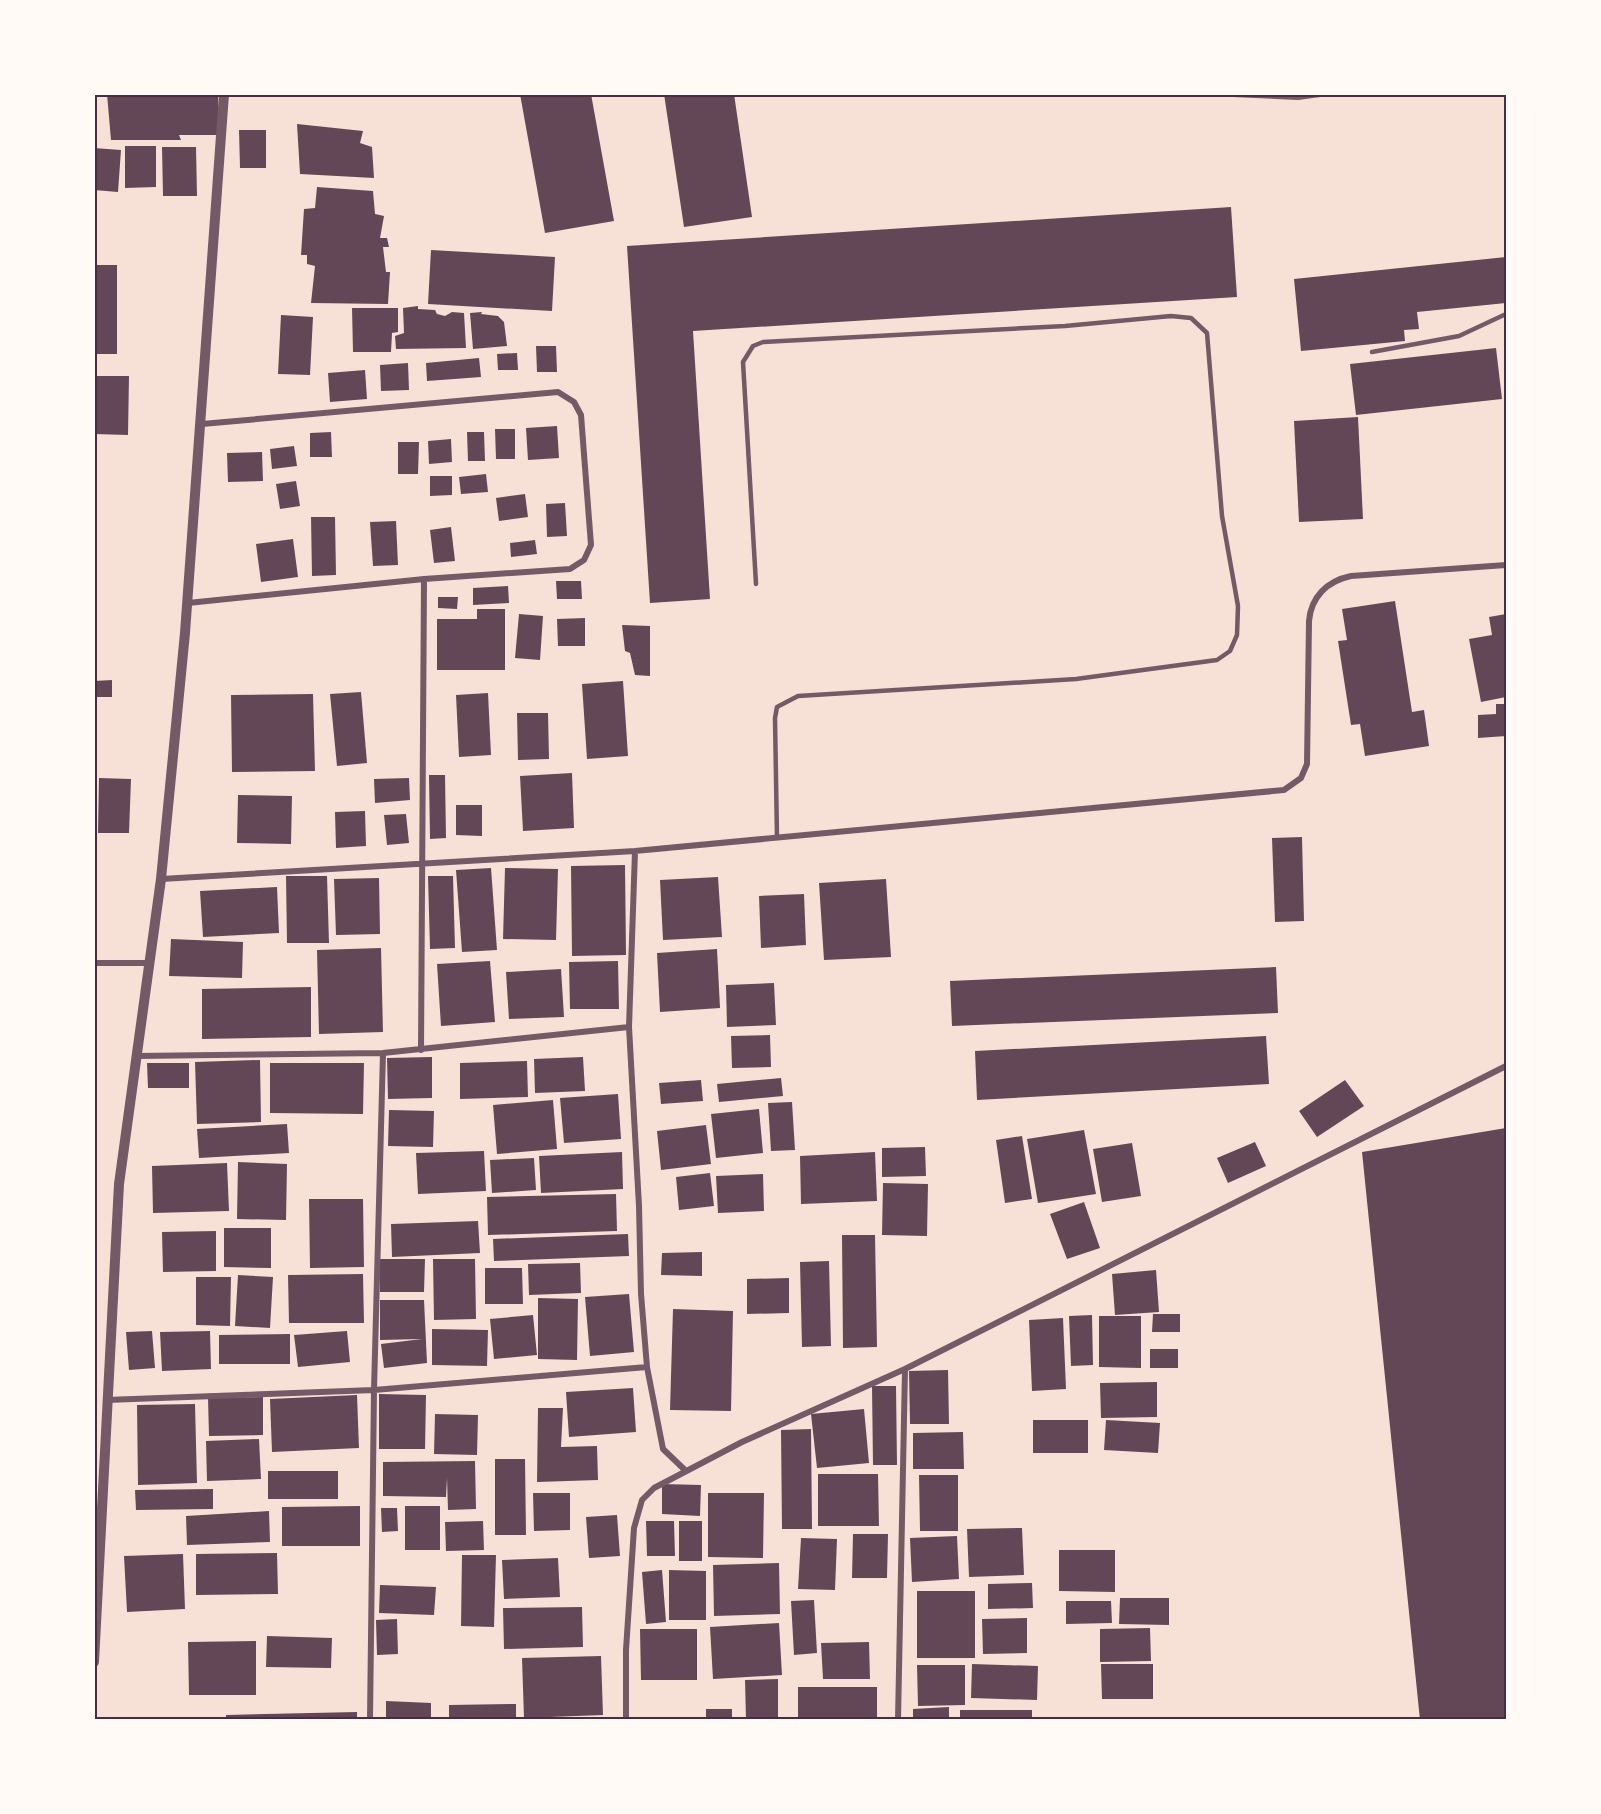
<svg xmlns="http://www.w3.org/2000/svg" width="1601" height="1814" font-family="'Archivo Narrow',sans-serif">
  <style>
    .building { fill: #644757 }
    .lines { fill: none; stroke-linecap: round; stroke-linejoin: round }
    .service { stroke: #755966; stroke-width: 4.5 }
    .minor { stroke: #755966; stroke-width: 6 }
    .tertiary { stroke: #755966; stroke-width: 10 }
    .neatline { fill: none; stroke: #4a2c40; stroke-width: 2 }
  </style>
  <rect width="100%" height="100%" fill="#f7e1d7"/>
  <path class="building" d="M107,94H218L219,135H179L181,140H111Z
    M520,94H591L614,221L545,233Z
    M664,94H734L752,217L684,227Z
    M297,124L363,131L360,143L372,147L374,178L300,174Z
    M239,130H266V168H240Z
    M125,146H156V187L125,188Z
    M162,147H196L197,196H163Z
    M94,148L121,150L118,192L94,190Z
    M317,187L373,191L375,214L384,216L380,238H387L389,247H383L386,272H390L388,304L311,303L315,266L307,264V255H301L304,209L315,208Z
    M1231,207L1237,297L693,331L710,599L650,603L627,246Z
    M431,250L555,257L552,311L428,304Z
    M1506,257V303L1417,312L1419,329L1404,330L1405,341L1301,351L1294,279Z
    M94,265H117V354H94Z
    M418,306V309L435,310L437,314L445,316L452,312L464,313L466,348L396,349L395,336L404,333L403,308Z
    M352,308H398V332L392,333L391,352H353Z
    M482,312L481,314L498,316L504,322L507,346L473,349L470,313Z
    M281,315L313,317L310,375L278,374Z
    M536,346H556L557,372H537Z
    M1496,348L1502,399L1356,415L1350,364Z
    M517,353L518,370H498L497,354Z
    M479,358L481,377L427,381L426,363Z
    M408,363L409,390L381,391L380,365Z
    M365,370L367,399L330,402L328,373Z
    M94,376H129L128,435L94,434Z
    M1358,417L1363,519L1299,522L1294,421Z
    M557,426L559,458L528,460L526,428Z
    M495,429H515V459H496Z
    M331,432L332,457H310V433Z
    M467,432H484L485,461H468Z
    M451,439L452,462L429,464L428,441Z
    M398,442H419L418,474H398Z
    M294,446L297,466L272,469L270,449Z
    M262,452L263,481L228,482L227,453Z
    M486,474L488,492L461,494L459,477Z
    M430,476H452V495L430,496Z
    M296,481L300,506L280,509L276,484Z
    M525,494L528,517L499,521L496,498Z
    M565,503L567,536L547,537L546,504Z
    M311,517H335L336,575L312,576Z
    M396,521L398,565L373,566L370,522Z
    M451,527L455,561L434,563L430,530Z
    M293,539L298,577L261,582L256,544Z
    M535,540L537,554L511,557L510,543Z
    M556,581H581L582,599H557Z
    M508,586L509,603L473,605V588Z
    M438,597H458L457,609L438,608Z
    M1395,601L1412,712L1424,710L1429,746L1365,756L1360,724L1351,725L1338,641L1347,640L1342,609Z
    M477,609H505V670H437V619H477Z
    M519,614L543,616L540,660L515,658Z
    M1506,614V697L1481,702L1469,639L1492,635L1489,617Z
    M585,618V646H558L557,619Z
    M622,625L650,626V676L635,675L630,653L625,651Z
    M112,680V697H94V681Z
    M623,681L628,756L587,759L582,684Z
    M361,692L367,763L337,766L330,694Z
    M488,693L491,755L459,757L456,695Z
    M313,694L315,771L232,772L231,695Z
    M1496,704H1506V736L1478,738V715L1496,714Z
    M517,713H548L549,759L518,760Z
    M572,773L574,828L523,831L520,776Z
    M429,775H445L446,838L430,839Z
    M99,778L131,779L129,833H98Z
    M409,778L410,800L375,803L374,779Z
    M238,795L292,796L291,844L237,843Z
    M456,805H482V836L456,835Z
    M365,811L366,846L336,848L335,812Z
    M406,814L409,843L387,845L384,815Z
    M1302,837L1304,921L1275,922L1272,838Z
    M625,865L626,955L572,956L571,866Z
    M491,868L497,950L462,952L456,870Z
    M505,868L558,869L556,940L503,939Z
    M286,876H327L329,943H287Z
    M428,876H453L455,948L430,949Z
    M718,877L722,937L663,940L660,880Z
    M379,878L380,934L336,935L334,879Z
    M886,879L891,957L824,960L819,883Z
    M277,887L279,933L203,937L200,891Z
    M804,894L806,945L761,948L759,896Z
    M171,939L243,942L242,978L169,976Z
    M381,948L383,1032L319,1034L317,950Z
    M717,949L720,1008L660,1012L657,953Z
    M490,961L495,1022L441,1026L437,964Z
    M618,961L619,1009H570L569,962Z
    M1276,967L1278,1013L952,1026L950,981Z
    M561,969L564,1017L509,1019L506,972Z
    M774,983L776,1025L727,1027L726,985Z
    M311,987V1037L202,1039V989Z
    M770,1035L771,1067L732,1068L731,1036Z
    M1266,1036L1269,1084L977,1100L975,1051Z
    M432,1057V1098L388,1099L387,1058Z
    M583,1057L585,1091L535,1093L534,1059Z
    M260,1060L261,1122L197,1124L195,1062Z
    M527,1061L528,1097L460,1099V1063Z
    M147,1063H189V1088H148Z
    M270,1063H364L363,1114L270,1113Z
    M781,1078L783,1096L719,1102L717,1084Z
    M701,1080L703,1101L661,1104L659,1083Z
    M1345,1080L1364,1106L1317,1137L1299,1111Z
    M618,1094L621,1139L564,1143L560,1098Z
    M553,1100L557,1149L497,1154L493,1105Z
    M792,1102L795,1150L771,1151L768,1103Z
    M759,1109L763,1153L716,1158L711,1114Z
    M389,1110L434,1111L433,1147L388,1146Z
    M287,1124L289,1153L199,1158L197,1129Z
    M706,1125L711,1164L661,1170L657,1131Z
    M1506,1128V1720H1420L1362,1152Z
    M1084,1130L1096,1194L1038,1203L1027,1139Z
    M1022,1136L1032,1199L1005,1203L996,1140Z
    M1255,1142L1266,1166L1228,1183L1217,1158Z
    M1132,1143L1141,1196L1102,1202L1093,1149Z
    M925,1147L926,1176L882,1177V1148Z
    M484,1151L486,1191L418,1194L416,1153Z
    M622,1152L623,1189L541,1193L539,1156Z
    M875,1152L877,1201L801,1204L800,1156Z
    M534,1158L536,1190L492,1193L490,1160Z
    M238,1162L287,1164L286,1220L237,1219Z
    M227,1163L229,1211L153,1213L152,1166Z
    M710,1173L714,1206L679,1210L676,1177Z
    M763,1174L764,1211L718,1213L716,1176Z
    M883,1183L928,1184L927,1236L882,1235Z
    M616,1194L617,1231L488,1235L487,1197Z
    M309,1199H363L364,1267L310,1268Z
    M1084,1202L1100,1248L1067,1259L1050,1214Z
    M478,1221L480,1253L392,1257L391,1224Z
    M224,1228H271V1268L224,1267Z
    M216,1231V1271L163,1272L162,1232Z
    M628,1234L629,1256L494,1261L493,1239Z
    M842,1235H875L877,1347L843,1348Z
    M702,1252V1276L661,1275L662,1253Z
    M380,1259H425L424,1292H380Z
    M433,1259H475L476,1319L434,1320Z
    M829,1261L831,1346L802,1347L800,1262Z
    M580,1263L581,1293L529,1295L528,1264Z
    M485,1268H522L523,1304H485Z
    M1156,1270L1159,1312L1115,1315L1112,1274Z
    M363,1274L364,1323H289L288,1275Z
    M238,1275L273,1277L270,1328L235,1326Z
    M196,1277H231L230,1326L196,1325Z
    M789,1278V1313L747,1314V1279Z
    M629,1294L634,1352L590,1356L585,1297Z
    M538,1298L578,1299L577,1360L538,1359Z
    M380,1300H424L427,1363L384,1368L381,1344L422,1339L380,1340Z
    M673,1309L733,1311L731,1411L670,1410Z
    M1153,1314H1180V1332H1152Z
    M533,1315L537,1355L494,1359L490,1319Z
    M1092,1315L1093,1365L1071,1366L1069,1316Z
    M1099,1316H1141V1368L1099,1367Z
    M1063,1318L1066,1389L1032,1391L1029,1320Z
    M432,1329L488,1330L487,1366L432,1365Z
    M152,1331L155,1368L129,1370L126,1332Z
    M210,1331L211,1369L162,1371L160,1332Z
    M347,1331L350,1362L298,1367L294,1335Z
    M290,1334V1364H219V1335Z
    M1150,1349H1178V1368H1150Z
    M948,1370L949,1424H910L909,1371Z
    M1157,1382V1417L1101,1418L1100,1383Z
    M872,1386H896L897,1465H873Z
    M633,1388L636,1432L569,1437L566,1392Z
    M379,1394L426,1395L425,1449H379Z
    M357,1395L359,1448L272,1452L270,1399Z
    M263,1397V1435L209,1436L208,1398Z
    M195,1404L197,1483L138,1485L137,1405Z
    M538,1408H563L561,1447L597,1446L598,1480L537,1482Z
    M864,1409L869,1463L817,1468L811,1414Z
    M435,1414L478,1415L477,1455L434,1454Z
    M1033,1420H1088V1453H1033Z
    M1106,1420L1160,1423L1158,1453L1104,1450Z
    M811,1429L812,1529H782L781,1430Z
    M963,1432L964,1469H913V1433Z
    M259,1439L261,1479L207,1481L206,1441Z
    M495,1459H525L526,1535H495Z
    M475,1461L476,1509L448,1510L447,1478L446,1497L383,1496V1462Z
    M268,1471H338V1499H268Z
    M818,1474H878L879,1526H818Z
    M919,1475H958V1531H920Z
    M662,1484L701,1485L700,1516L662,1514Z
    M213,1489V1509L136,1510L135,1490Z
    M533,1493H570V1530L534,1531Z
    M708,1493H764L763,1558L708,1557Z
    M360,1506V1546H282V1507Z
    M405,1506H440V1550H405Z
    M381,1508H397L398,1531L382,1532Z
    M269,1511L270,1542L187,1545L186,1516Z
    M617,1515L620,1556L589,1558L586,1517Z
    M483,1521L484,1550L446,1551L445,1522Z
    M646,1521H674L675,1556H647Z
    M679,1521H702V1561H679Z
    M1022,1528L1024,1575L969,1577L967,1529Z
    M853,1534H888L887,1578H852Z
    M957,1536L959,1579L912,1582L910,1538Z
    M801,1538L837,1539L835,1590L798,1589Z
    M1059,1550H1115V1592L1059,1591Z
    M277,1553L278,1594L196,1595V1554Z
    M183,1554L185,1609L127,1612L124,1556Z
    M462,1555H496L494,1627L461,1626Z
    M558,1558L560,1597L504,1599L502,1560Z
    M779,1563L780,1614L714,1616L713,1565Z
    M662,1570L666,1622L646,1624L642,1572Z
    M669,1570L706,1571V1620H669Z
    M1032,1583L1033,1608L988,1609V1584Z
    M380,1585L436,1587L434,1615L379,1613Z
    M917,1591H975V1658H917Z
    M1120,1598H1169V1625L1119,1624Z
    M814,1600L817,1653L794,1655L791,1601Z
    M1066,1601H1111L1112,1623L1066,1624Z
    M582,1607L583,1647L504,1649L503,1608Z
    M1027,1618V1653L983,1654L982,1619Z
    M397,1619L398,1654L377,1655L376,1620Z
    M779,1623L782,1675L713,1679L710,1627Z
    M1150,1628L1151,1661L1100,1662V1629Z
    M640,1629H697V1680H641Z
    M267,1636L332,1638L331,1668L266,1667Z
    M256,1641V1695H189L188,1642Z
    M869,1642L870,1679H823L821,1643Z
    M601,1656L603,1715L524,1718L522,1658Z
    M972,1664L1038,1666L1037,1700L971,1698Z
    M1101,1664H1153V1699H1102Z
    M917,1665H965V1705L918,1706Z
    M778,1679V1720H746L745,1680Z
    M798,1687H877V1720H798Z
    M386,1701L431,1703V1720H386Z
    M516,1704V1720H449V1705Z
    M949,1707V1720H913V1709Z
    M706,1709H732V1720H706Z
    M960,1710H1032V1720H960Z
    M357,1712V1720H226V1715Z"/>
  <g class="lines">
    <path class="service" d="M1372,352L1459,336L1506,314
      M756,584L743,362L753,346L763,342L1065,326L1171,316L1191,318L1207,333L1222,516L1238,606L1237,635L1230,651L1217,660L1076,679L798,696L777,707L775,718L777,838"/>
    <path class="minor" d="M868,94H876
      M1233,94L1298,97L1320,94
      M188,603L424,579L570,569L584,560L591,545L581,415L574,402L558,392L202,424
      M635,851L629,1027L639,1206L641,1294L647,1367L663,1449L686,1471
      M161,879L635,851L1284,790L1301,778L1307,764L1309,621C1311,597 1327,581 1351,576L1506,565
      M94,963H149
      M421,1050L424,579
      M137,1056L383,1053L629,1027
      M106,1400L374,1390L647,1367
      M370,1720L374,1390L383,1053
      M626,1720V1650L634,1528L642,1500L654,1488L742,1442L905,1369L1506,1066
      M898,1720L905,1369"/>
    <path class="tertiary" d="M94,1662L119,1184L161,879L185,633L224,94"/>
  </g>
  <rect width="1601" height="1814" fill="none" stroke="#fffaf5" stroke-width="192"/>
  <rect x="96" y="96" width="1409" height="1622" class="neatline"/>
</svg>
